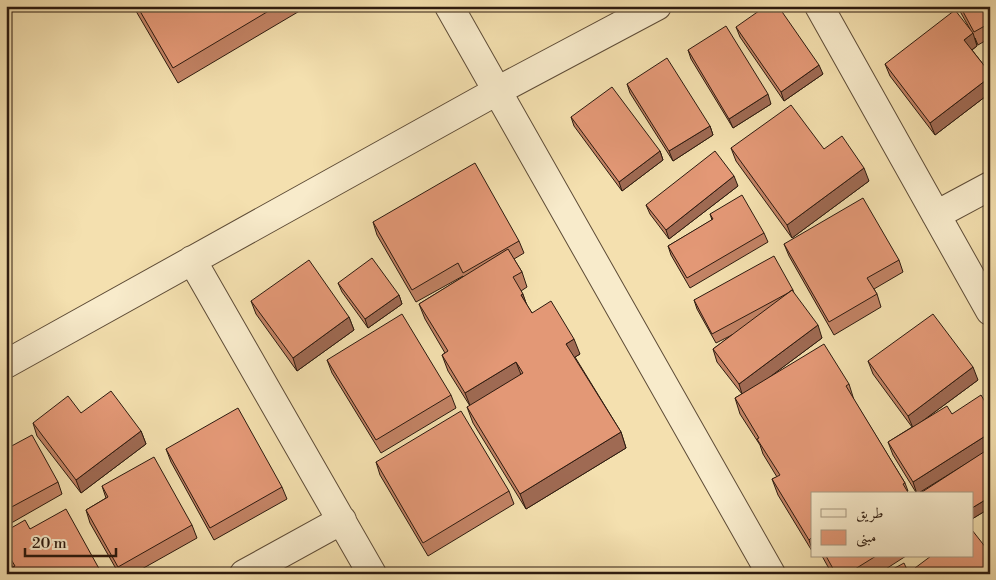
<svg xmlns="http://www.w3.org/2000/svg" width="996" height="580" font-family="'Libre Bodoni',Amiri,serif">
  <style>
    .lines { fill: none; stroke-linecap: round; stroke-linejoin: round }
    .minor-casing { stroke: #5e4c37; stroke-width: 30 }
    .minor { stroke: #f8ebcb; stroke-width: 28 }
    .wall { fill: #c38365; stroke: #2c1a0f }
    .shaded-wall { fill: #9f6a53; stroke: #2c1a0f }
    .building { fill: #e39876; stroke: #2c1a0f }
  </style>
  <rect width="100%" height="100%" fill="#f4e0af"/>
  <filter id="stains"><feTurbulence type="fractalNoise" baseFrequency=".004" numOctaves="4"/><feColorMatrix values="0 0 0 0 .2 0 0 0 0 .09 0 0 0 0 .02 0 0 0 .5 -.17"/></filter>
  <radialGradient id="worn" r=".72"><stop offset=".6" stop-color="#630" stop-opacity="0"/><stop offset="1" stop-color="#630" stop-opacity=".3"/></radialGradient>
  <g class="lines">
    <defs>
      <path id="minor" d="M449,6L771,574
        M819,6L990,311
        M936,215L990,186
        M192,260L372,574
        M6,364L497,91L657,6
        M244,574L342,520"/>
    </defs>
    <use href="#minor" class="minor-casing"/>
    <use href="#minor" class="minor"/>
  </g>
  <path class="wall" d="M133,6H308L178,83Z
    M957,6H990V38L978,45L975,38L977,46L972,50L990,73V93L935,135L890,76L885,64L970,29Z
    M736,27L823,74L784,101L740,37Z
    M688,50L771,104L733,128L691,59Z
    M627,84L710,126L713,135L673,161L630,93Z
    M571,117L660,151L663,160L622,191L574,126Z
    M731,148L824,149L869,181L792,238L736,161Z
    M738,186L669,239L650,214L646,205Z
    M710,214L764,233L768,242L690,288L671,255L668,246L712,220Z
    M373,222L519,241L524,253L514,259L522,272L527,287L521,291L527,305L532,313L580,354L575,357L621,432L626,448L526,509L473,423L467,407L470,406L448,371L442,355L445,353L425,319L419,304L463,277V276L416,302L377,235Z
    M784,244L899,260L903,272L874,289L877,294L881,307L834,335L789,256Z
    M338,283L399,295L402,304L368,328L342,292Z
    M793,290L794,294L822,338L771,376L849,384L854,400L905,483L908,491L812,494V551L778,495L772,479L777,477L763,454L760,445L740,414L735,398L742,394L717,362L713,349L732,335L716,343L697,309L694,300Z
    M251,301L349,317L354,330L297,371L256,314Z
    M327,360L451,395L456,408L381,453L332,373Z
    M868,361L978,380L928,417L990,410V508L972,519L917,494L893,455L888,442L912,427L873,374Z
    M81,413L141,431L146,444L81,493L37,436L33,423Z
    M6,449L58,482L62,494L6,526Z
    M166,449L282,487L287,499L214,540L171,462Z
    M376,462L509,491L514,504L428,556L380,475Z
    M102,486L192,525L197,538L133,574H119L90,523L86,510L106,498Z
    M30,529L102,574L13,567L6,555V531Z
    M822,556H906L878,574H832Z"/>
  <path class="shaded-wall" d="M973,33L977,46L969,52L964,40Z
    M819,65L823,74L784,101L781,92Z
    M990,77V93L935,135L930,123Z
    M768,94L771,104L733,128L729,119Z
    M710,126L713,135L673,161L669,151Z
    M660,151L663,160L622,191L619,182Z
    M864,168L869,181L792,238L787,225Z
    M734,176L738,186L669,239L666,230Z
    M523,294L528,309L521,295Z
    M399,295L402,304L368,328L365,319Z
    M349,317L354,330L297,371L293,358Z
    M818,325L822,338L743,397L739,384Z
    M574,339L580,354L572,359L566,344Z
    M516,362L522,377L471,408L465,393Z
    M973,367L978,380L913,428L908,416Z
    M141,431L146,444L81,493L76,480Z
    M621,432L626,448L526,509L520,494Z
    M990,433V449L917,494L913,482Z
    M990,497V508L972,519V508Z
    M812,537V549L809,540Z"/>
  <path class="building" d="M137,6H277L173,68Z
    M766,6H778L819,65L781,92L736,27Z
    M960,6H990V23L974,32Z
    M955,10L973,33L964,40L990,73V77L930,123L885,64Z
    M726,26L768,94L729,119L688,50Z
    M667,58L710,126L669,151L627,84Z
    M612,87L660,151L619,182L571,117Z
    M791,105L824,149L842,136L864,168L787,225L731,148Z
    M715,151L734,176L666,230L646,205Z
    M475,163L519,241L463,273L458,263L412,290L373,222Z
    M742,195L764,233L687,278L668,246L713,219L710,214Z
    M863,198L899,260L867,278L877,294L829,322L784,244Z
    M508,249L522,272L513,277L523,294L521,295L532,313L551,301L574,339L566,344L621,432L520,494L467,407L523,373L516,362L465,393L442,355L448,351L419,304Z
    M774,256L793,290H792L788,293L712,334L694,300Z
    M372,258L399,295L365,319L338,283Z
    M309,260L349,317L293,358L251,301Z
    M792,290L818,325L739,384L713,349Z
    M402,314L451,395L376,440L327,360Z
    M933,314L973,367L908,416L868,361Z
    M824,344L849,384L846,386L905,483L903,484L909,494H812V537L809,540L772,479L780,475L757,439L759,438L735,398Z
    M111,391L141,431L76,480L33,423L68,396L81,413Z
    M981,395L990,410V433L913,482L888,442L947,406L952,414Z
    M238,408L282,487L210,528L166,449Z
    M461,411L509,491L423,543L376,462Z
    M32,435L58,482L6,510V449Z
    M990,448V497L972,508V494H919Z
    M154,457L192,525L118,567L86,510L108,497L102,486Z
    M66,509L102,574H6V571L15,566L6,551V531L25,520L30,529Z
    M972,530L990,553V574H919L915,568L931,556H972Z
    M826,556H876L847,574H836Z
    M904,563L909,574H884Z"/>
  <rect width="996" height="580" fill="none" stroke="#f4e0af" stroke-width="25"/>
  <rect x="8" y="8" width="981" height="565" fill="none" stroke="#2c1a0f" stroke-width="2.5"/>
  <rect x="12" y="12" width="971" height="555" fill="none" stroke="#2c1a0f"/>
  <rect x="811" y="492" width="162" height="65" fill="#f8ebcb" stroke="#a69780"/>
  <rect x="821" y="509" width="25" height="8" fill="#f8ebcb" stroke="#a69780"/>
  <text x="856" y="518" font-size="15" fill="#2c1a0f">طريق</text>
  <rect x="821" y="530" width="25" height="15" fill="#e39876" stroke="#a69780"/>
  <text x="856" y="542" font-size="15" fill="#2c1a0f">مبنى</text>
  <path d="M25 548v8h91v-8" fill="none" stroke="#2c1a0f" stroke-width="2.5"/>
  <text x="32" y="548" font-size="15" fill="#2c1a0f" stroke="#f8ebcb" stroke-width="4" paint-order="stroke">20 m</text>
  <rect width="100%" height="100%" filter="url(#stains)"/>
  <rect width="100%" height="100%" fill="url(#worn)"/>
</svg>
